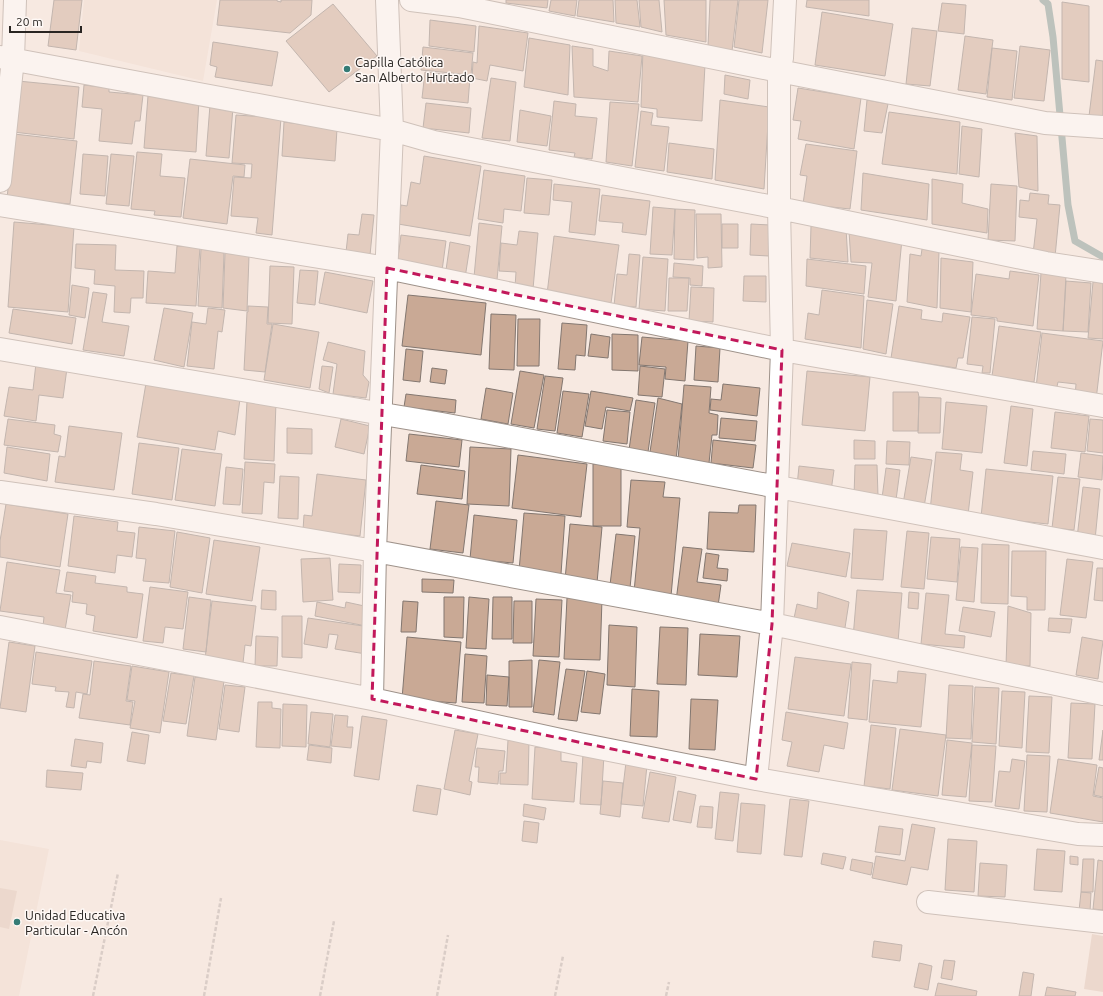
<svg xmlns="http://www.w3.org/2000/svg" width="1103" height="996" font-family="Ubuntu,sans-serif">
  <style>
    .built { fill: #efdbce }
    .green { fill: #ddc4b4 }
    .lines { fill: none; stroke-linecap: round; stroke-linejoin: round }
    .stream { stroke: #75938e; stroke-width: 7 }
    .building { fill: #c9a995; stroke: #837770 }
    .minor-casing { stroke: #9e928a; stroke-width: 24 }
    .path { stroke: #b7aca6; stroke-width: 2.5; stroke-dasharray: 4 2; stroke-linecap: butt }
    .minor { stroke: #fff; stroke-width: 22 }
    .marked { fill: none; stroke: #c2185b; stroke-width: 3; stroke-dasharray: 8 5; stroke-linejoin: round }
    .poi-dot { fill: #347b75; stroke: #fef8f5; stroke-width: 1.5 }
    .labels { text-anchor: middle; dominant-baseline: central; stroke-width: 3; stroke-linejoin: round; paint-order: stroke }
    .poi-label { font-size: 13px; fill: #292522; stroke: #fef8f5; text-anchor: start }
  </style>
  <rect width="100%" height="100%" fill="#f7e9e1"/>
  <path class="built" d="M84,0H217L203,81L79,51Z
    M0,840L49,849L19,996H0Z"/>
  <path class="green" d="M0,888L17,891L9,929L0,927Z
    M1092,934L1103,936V992L1084,989Z"/>
  <g class="lines">
    <path class="stream" d="M1043,0L1048,4L1053,37L1068,205L1075,241L1103,257"/>
  </g>
  <path class="building" d="M54,0H82L76,50L48,46Z
    M220,0H277V1L281,2V0H312L311,15L290,33L217,25Z
    M506,0H548L547,8L506,3Z
    M551,0H577L575,16L549,11Z
    M579,0H613L614,22L577,16Z
    M615,0H637L640,27L616,23Z
    M639,0H659L662,32L641,27Z
    M664,0H706V42L666,35Z
    M710,0H738L732,51L708,46Z
    M739,0H768L762,53L734,47Z
    M807,0H869V16L806,7Z
    M1062,2L1089,6V82L1062,79Z
    M942,3L966,5L964,34L938,31Z
    M333,4L377,56L329,92L286,41Z
    M822,12L893,24L885,76L815,65Z
    M430,20L476,26L474,52L429,46Z
    M479,26L528,33L523,71L490,65L487,81L472,78L473,62L477,63Z
    M912,28L937,31L930,86L906,84Z
    M965,36L993,40L986,94L958,90Z
    M529,38L570,45L568,95L524,87Z
    M213,42L278,52L272,86L215,77L217,67L210,65Z
    M572,46L593,49V66L608,71L609,51L642,56L638,102L574,97Z
    M1020,46L1050,50L1044,101L1014,98Z
    M423,47L473,53L471,75L421,70Z
    M992,48L1017,51L1012,100L987,97Z
    M643,49L705,65L702,121L657,117V109L641,107Z
    M1096,60L1103,61V117L1089,116Z
    M425,72L470,77L468,103L422,98Z
    M725,75L750,80L748,99L724,94Z
    M491,78L516,82L510,141L482,138Z
    M18,81L79,87L74,139L13,132Z
    M84,85L109,88V92L143,95L140,121H135L132,144L99,141L102,109L82,107Z
    M798,88L861,98L854,149L798,139L801,121L793,120Z
    M148,96L199,100L196,152L144,148Z
    M720,100L769,107L764,189L715,180Z
    M867,100L888,104L882,133L864,131Z
    M554,101L576,104L575,116L597,118L592,159L574,157L575,153L549,150Z
    M610,102L639,104L632,166L606,162Z
    M426,103L471,108L469,133L423,128Z
    M210,105L233,107L229,158L206,156Z
    M520,110L551,116L547,146L517,142Z
    M641,111L653,113L651,125L669,127L664,171L635,167Z
    M889,112L960,122L957,174L882,164Z
    M236,115L281,118L272,235L256,233L258,218L231,216L234,177L251,178L252,164L232,163Z
    M284,122L337,129L335,161L282,156Z
    M962,126L982,129L979,177L959,174Z
    M1015,133L1037,136L1038,191L1019,187Z
    M14,134L77,141L70,204L7,198Z
    M669,143L714,149L712,179L667,172Z
    M806,144L857,151L850,209L803,204L807,176L800,175Z
    M137,152L162,154L160,176L185,178L181,217L154,215L155,211L131,209Z
    M83,154L108,156L105,196L80,194Z
    M111,154L134,156L129,206L106,204Z
    M424,156L481,166L470,236L398,224L401,205L407,206L411,182L420,184Z
    M190,159L245,165L244,177L233,176L227,224L183,218Z
    M484,170L525,176L521,211L504,209L503,223L478,219Z
    M863,173L929,184L927,220L861,210Z
    M527,178L552,180L549,215L524,213Z
    M932,179L963,184L962,203L988,209L987,233L932,224Z
    M554,184L600,189L595,235L569,232L572,202L553,200Z
    M991,184L1017,186L1015,241L988,240Z
    M1030,193L1049,195L1048,204L1060,205L1055,257L1033,254L1037,219L1019,217L1020,200L1029,201Z
    M602,195L650,201L646,235L622,232L623,223L599,221Z
    M653,207L675,209L672,255L650,254Z
    M675,209L695,210L694,260L674,259Z
    M362,214L374,215L370,255L346,252L348,234L359,235Z
    M696,214H721L722,267L708,268V257L697,258Z
    M14,222L74,227L68,312L8,307Z
    M479,223L502,226L497,280L474,277Z
    M722,224H738V248H722Z
    M751,224L770,225L769,256L750,255Z
    M811,226L846,228L848,262L810,258Z
    M519,231L538,233L533,289L515,287L516,272L499,271L501,243L517,245Z
    M849,231L902,239L896,301L868,297L872,263L851,262Z
    M401,235L446,241L442,271L397,265Z
    M554,236L619,245L611,303L547,294Z
    M450,242L470,246L465,278L446,270Z
    M76,244L116,245L115,270L144,271L143,298H131L130,313L114,312L115,286L94,284L95,270L75,268Z
    M177,246L200,247L196,306L146,303L148,271L175,273Z
    M201,249L224,253L222,308L198,306Z
    M922,249L939,252L937,308L907,302L910,254L921,256Z
    M225,253L249,256L247,311L223,308Z
    M629,254L640,255L636,307L614,306L617,274L627,275Z
    M643,257L668,259L665,311L639,309Z
    M941,258L973,262L971,312L940,308Z
    M807,259L866,266L864,294L806,286Z
    M674,263L703,266L702,286L690,285V278L673,277Z
    M270,266L294,267L292,324L268,323Z
    M300,270L318,271L315,305L297,303Z
    M1010,271L1039,275L1033,326L997,321V318L971,315L976,274L1009,279Z
    M325,272L373,281L367,313L319,303Z
    M1041,273L1066,275L1063,331L1037,329Z
    M744,276H766V302L743,301Z
    M669,278H689L687,311H668Z
    M1066,281L1091,283L1088,332L1063,331Z
    M1093,282L1103,283V339L1088,338Z
    M72,285L89,288L85,318L69,315Z
    M691,287L714,288L713,322L689,321Z
    M822,290L864,296L861,348L805,339L808,313L819,315Z
    M93,292L107,294L102,322L129,326L124,356L83,350Z
    M408,295L486,303L481,355L402,346Z
    M867,300L893,304L886,354L863,349Z
    M248,306L268,307L267,324H272L265,372L244,370L247,312H248Z
    M899,306L922,310L921,319L942,322L943,313L970,317L963,358H958L956,368L891,358Z
    M164,308L193,313L184,367L154,360Z
    M208,308L225,310L222,332L218,331L214,369L187,366L192,322L206,324Z
    M13,309L76,318L72,344L9,333Z
    M491,314L516,315L514,370L489,369Z
    M972,317L995,319L990,373H982L983,366L967,364Z
    M518,319H540L539,366H517Z
    M562,323L587,325L585,356L576,355L575,370L558,369Z
    M273,324L319,332L310,388L264,380Z
    M999,326L1041,332L1034,382L992,376Z
    M1042,333L1103,341L1096,400L1075,397L1076,384L1058,382L1056,391L1036,388Z
    M591,334L610,337L608,358L588,356Z
    M612,334L638,335V371L612,370Z
    M642,337L688,341L685,381L665,379L666,367L639,365Z
    M328,342L365,351L363,375L369,382L366,398L333,394L337,364L323,360Z
    M696,346L720,348L718,382L694,380Z
    M406,349L423,351L420,382L403,380Z
    M36,363L67,368L63,398L39,395L36,421L4,416L9,387L33,390Z
    M322,366L333,367L329,393L319,389Z
    M640,366L665,369L662,397L638,395Z
    M432,368L447,370L445,384L430,382Z
    M520,371L544,375L534,428L511,424Z
    M807,371L870,377L865,431L802,425Z
    M545,376L563,378L555,431L537,429Z
    M146,383L240,399L235,435L218,431L215,450L137,437Z
    M723,384L760,388L757,416L710,410L711,399L721,400Z
    M684,385L711,387L709,413L718,415L717,435H712L709,463L678,460Z
    M486,388L513,393L508,424L481,419Z
    M563,391L589,394L582,437L557,433Z
    M591,391L633,398L630,411L606,407L602,429L585,426Z
    M893,392H918L919,397L918,431H893Z
    M406,394L456,400L455,413L404,407Z
    M919,397L941,398L940,433H918Z
    M658,398L682,404L676,460L650,452Z
    M636,400L655,403L648,452L629,450Z
    M247,401L276,402L274,461L244,459Z
    M946,402L987,406L982,453L942,449Z
    M1011,406L1033,409L1027,466L1004,463Z
    M607,410L630,412L627,444L603,441Z
    M1055,412L1089,416L1085,452L1051,448Z
    M721,418L757,421L755,441L719,438Z
    M8,419L55,425L54,434L61,436L58,452L4,445Z
    M341,419L370,426L364,454L335,447Z
    M1090,419L1103,420V453L1087,451Z
    M69,426L122,433L114,490L55,482L59,456L65,457Z
    M287,428L312,429V454L287,453Z
    M409,434L462,440L459,467L406,461Z
    M713,440L756,445L753,468L711,463Z
    M854,440L875,441V459H854Z
    M887,441L910,442L909,465L886,464Z
    M139,443L179,448L172,500L132,494Z
    M7,447L50,454L47,481L4,473Z
    M470,447L511,449L509,506L467,504Z
    M182,449L222,454L215,506L175,500Z
    M1033,451L1066,454L1064,474L1031,470Z
    M936,452L962,454L960,470L973,472L968,515L930,511Z
    M1081,453L1103,456L1102,480L1078,477Z
    M518,455L587,464L581,517L512,508Z
    M911,457L932,460L924,507L903,504Z
    M245,462L275,464L274,483L264,482L262,514L242,513Z
    M593,464L621,465V526H593Z
    M421,465L465,471L462,499L417,494Z
    M855,465H877L878,496H854Z
    M799,466L834,470L831,491L797,486Z
    M226,467L243,469L240,505L223,504Z
    M886,468L900,470L896,500L882,498Z
    M986,469L1053,476L1048,524L981,517Z
    M317,474L366,480L360,536L303,530L304,515L312,516Z
    M280,476L299,477L298,519L278,518Z
    M1058,477L1080,479L1074,530L1052,528Z
    M631,480L665,482L663,497L680,498L671,596L634,592L640,528L627,527Z
    M1083,487L1100,489L1095,540L1077,538Z
    M436,501L469,505L463,553L430,549Z
    M6,504L68,514L60,567L0,557V541Z
    M739,505H756L754,552L707,549L709,512L738,513Z
    M524,513L565,516L561,574L519,571Z
    M474,515L517,520L513,563L470,559Z
    M74,516L118,522L117,531L135,533L132,557L117,555L115,573L68,566Z
    M570,524L602,527L597,583L565,580Z
    M139,527L175,531L169,583L143,581L146,559L136,558Z
    M854,529L887,531L883,580L851,578Z
    M907,531L929,533L924,589L901,587Z
    M177,532L210,538L202,593L170,587Z
    M616,534L635,536L630,588L610,585Z
    M931,537L960,539L957,582L927,579Z
    M214,540L260,547L252,601L206,594Z
    M792,543L850,553L846,577L787,566Z
    M982,544L1009,545L1008,604L981,603Z
    M683,547L702,549L697,582L721,585L718,606L676,601Z
    M961,547L978,548L974,602L956,600Z
    M1012,551H1046L1045,610H1027V597L1011,596Z
    M706,553L719,555L717,568L728,569L727,581L703,578Z
    M330,558L333,600L303,602L301,559Z
    M1067,559L1093,562L1086,618L1060,615Z
    M7,562L60,570L56,593L71,595L65,630L43,626L44,617L0,611Z
    M339,564L361,565L360,593L338,592Z
    M1097,568H1103V601L1094,600Z
    M67,572L96,576L95,583L127,587V592L143,594L137,638L93,631L95,616L86,614L87,604L72,602L73,592L64,591Z
    M422,579L454,580L453,593L422,592Z
    M150,587L188,592L183,629L165,627L163,643L143,641Z
    M262,590L276,591V610L261,609Z
    M857,590L902,593L898,642L853,638Z
    M818,592L849,602L844,634L793,623L797,604L817,609Z
    M909,592L919,593L918,609L908,608Z
    M926,593L949,595L945,634L965,636L964,648L921,644Z
    M189,597L211,600L206,652L183,649Z
    M444,597H464L463,638L444,637Z
    M469,597L489,599L486,649L466,648Z
    M493,597H512V639H492Z
    M567,598L602,599L600,660L564,659Z
    M536,599L562,600L559,657L533,656Z
    M212,601L256,606L251,646L245,645L243,663L205,659Z
    M403,601L418,602L416,632H401Z
    M514,601H532V643H513Z
    M317,602L345,608L346,602L369,607L366,626L315,616Z
    M1008,606L1031,613L1030,666L1006,665Z
    M963,607L995,612L991,637L959,631Z
    M282,616H302V658L282,657Z
    M308,618L370,627L366,654L335,649L338,635L329,634L327,648L304,644Z
    M1049,618L1072,619L1070,633L1048,631Z
    M609,625L637,627L635,687L607,685Z
    M660,627L688,628L686,685L657,684Z
    M700,634L740,636L737,677L698,675Z
    M256,636L278,637L277,666H255Z
    M407,637L461,642L456,703L402,699Z
    M1082,637L1103,641L1098,679L1076,675Z
    M9,642L35,646L26,712L0,708Z
    M36,652L92,661L87,694L76,692L74,708L66,707L69,692L55,691L56,687L32,684Z
    M465,654L487,656L484,703L462,702Z
    M795,657L851,664L844,716L788,709Z
    M532,660V707H509V661Z
    M539,660L560,662L554,715L533,712Z
    M94,661L131,666L126,701L133,702L130,725L79,718L83,694L90,695Z
    M852,662L871,664L867,720L848,718Z
    M132,666L169,672L160,733L130,728L135,701L127,700Z
    M566,669L585,671L577,721L558,719Z
    M587,671L605,674L600,714L581,712Z
    M898,671L926,674L921,727L869,722L873,680L897,683Z
    M171,673L194,676L186,724L163,721Z
    M487,675L509,677L507,706L486,705Z
    M195,677L224,681L216,740L187,736Z
    M225,685L245,687L239,732L219,729Z
    M949,685L973,686L971,739L946,738Z
    M975,687L999,688L996,744L972,742Z
    M632,689L659,691L657,737L630,736Z
    M1002,691L1025,692L1022,748L999,746Z
    M1029,696L1052,697L1049,753L1026,752Z
    M691,699L718,700L715,750L689,749Z
    M258,702H272V708L281,709L280,748L256,747Z
    M1071,703L1095,704L1092,759L1068,758Z
    M283,704L307,705L306,747L282,746Z
    M311,712L333,714L330,747L308,744Z
    M786,712L848,723L844,749L824,745L819,772L787,766L792,742L782,740Z
    M335,715L348,716L347,727H353L351,748L331,746Z
    M362,716L387,720L379,780L354,776Z
    M871,725L896,728L890,789L864,786Z
    M900,729L946,735L938,796L892,790Z
    M455,730L478,734L469,781L472,782L470,795L444,789Z
    M1103,730V760H1099Z
    M132,732L149,735L145,764L127,761Z
    M75,739L103,743L101,763L87,761L86,768L71,766Z
    M508,740L529,741L528,785L500,784V773H506Z
    M947,740L972,743L966,797L942,795Z
    M309,745L332,748L331,763L307,760Z
    M972,745L996,746L992,802L969,801Z
    M535,747L561,749V761L577,763L574,802L532,799Z
    M477,748L505,751L503,771H499L498,784L478,782L479,767H475Z
    M583,754L604,755L601,805L580,804Z
    M1027,755L1050,756L1047,812L1024,811Z
    M1012,759L1025,761L1019,809L995,806L999,771L1010,772Z
    M1058,759L1097,765L1093,796L1103,798V822L1050,813Z
    M626,762L647,765L643,806L621,804Z
    M1099,767L1103,768V797L1094,795Z
    M47,770L83,773L81,790L46,787Z
    M650,772L676,777L669,822L642,818Z
    M603,781L623,783L620,817L600,814Z
    M417,785L441,789L437,815L413,811Z
    M678,791L696,795L691,823L673,820Z
    M720,792L739,794L733,841L715,839Z
    M790,799L809,801L802,857L784,855Z
    M741,803L765,805L761,854L737,852Z
    M524,804L546,808L544,820L523,816Z
    M700,806L713,807L712,828L697,827Z
    M524,821L539,823L537,843L522,841Z
    M912,824L935,828L928,870L911,867L907,885L872,878L876,856L905,861Z
    M879,826L903,829L900,855L875,852Z
    M948,839L977,841L974,892L945,890Z
    M1037,849L1065,851L1062,892L1034,890Z
    M823,853L846,857L843,869L821,864Z
    M1070,856L1078,857V865L1070,864Z
    M852,859L873,863L871,875L850,870Z
    M1083,859H1094L1093,892H1081Z
    M1098,860L1103,861V910L1093,909Z
    M980,863L1007,865L1005,897L978,896Z
    M1081,892L1091,893L1090,912L1079,911Z
    M874,941L902,945L900,961L872,957Z
    M944,960L955,961L952,980L941,978Z
    M919,963L932,966L928,990L914,987Z
    M1023,972L1034,974L1031,996H1019Z
    M938,983L977,991L976,996H935Z
    M1047,987L1076,992L1075,996H1045Z"/>
  <g class="lines">
    <defs>
      <path id="minor" d="M411,0L459,6L779,71L1045,123L1103,127
        M0,57L392,130L434,142L779,208L1046,263L1103,272
        M0,181L13,59L15,0
        M0,205L387,268L782,350L1103,406
        M0,349L442,424L1103,548
        M0,492L156,514L375,551L772,624L1103,694
        M0,627L372,699L579,744L756,779L1078,834L1103,835
        M372,699L375,551L392,130L387,0
        M756,779L772,624L782,350L779,208V71L782,58L785,0
        M928,902L1103,922"/>
    </defs>
    <use href="#minor" class="minor-casing"/>
    <path class="path" d="M93,996L118,873
      M204,996L221,898
      M320,996L334,921
      M437,996L448,935
      M555,996L563,956
      M666,996L669,982"/>
    <use href="#minor" class="minor"/>
  </g>
  <path d="M0 0H1103V996H0ZM387,268L782,350L772,624L756,779L372,699Z" fill="#f7e9e1" fill-opacity=".55" fill-rule="evenodd"/>
  <path class="marked" d="M387,268L782,350L772,624L756,779L372,699Z"/>
  <g class="poi-dot">
    <circle cx="347" cy="69" r="4"/>
    <circle cx="17" cy="922" r="4"/>
  </g>
  <g class="labels">
    <g class="poi-label">
      <text x="355" y="62">Capilla Católica<tspan x="355" dy="15">San Alberto Hurtado</tspan></text>
      <text x="25" y="915">Unidad Educativa<tspan x="25" dy="15">Particular - Ancón</tspan></text>
    </g>
  </g>
  <path d="M10 26v6h71v-6" fill="none" stroke="#292522" stroke-width="2"/>
  <text x="16" y="26" font-size="12" fill="#292522" stroke="#fef8f5" stroke-width="3" paint-order="stroke">20 m</text>
</svg>
